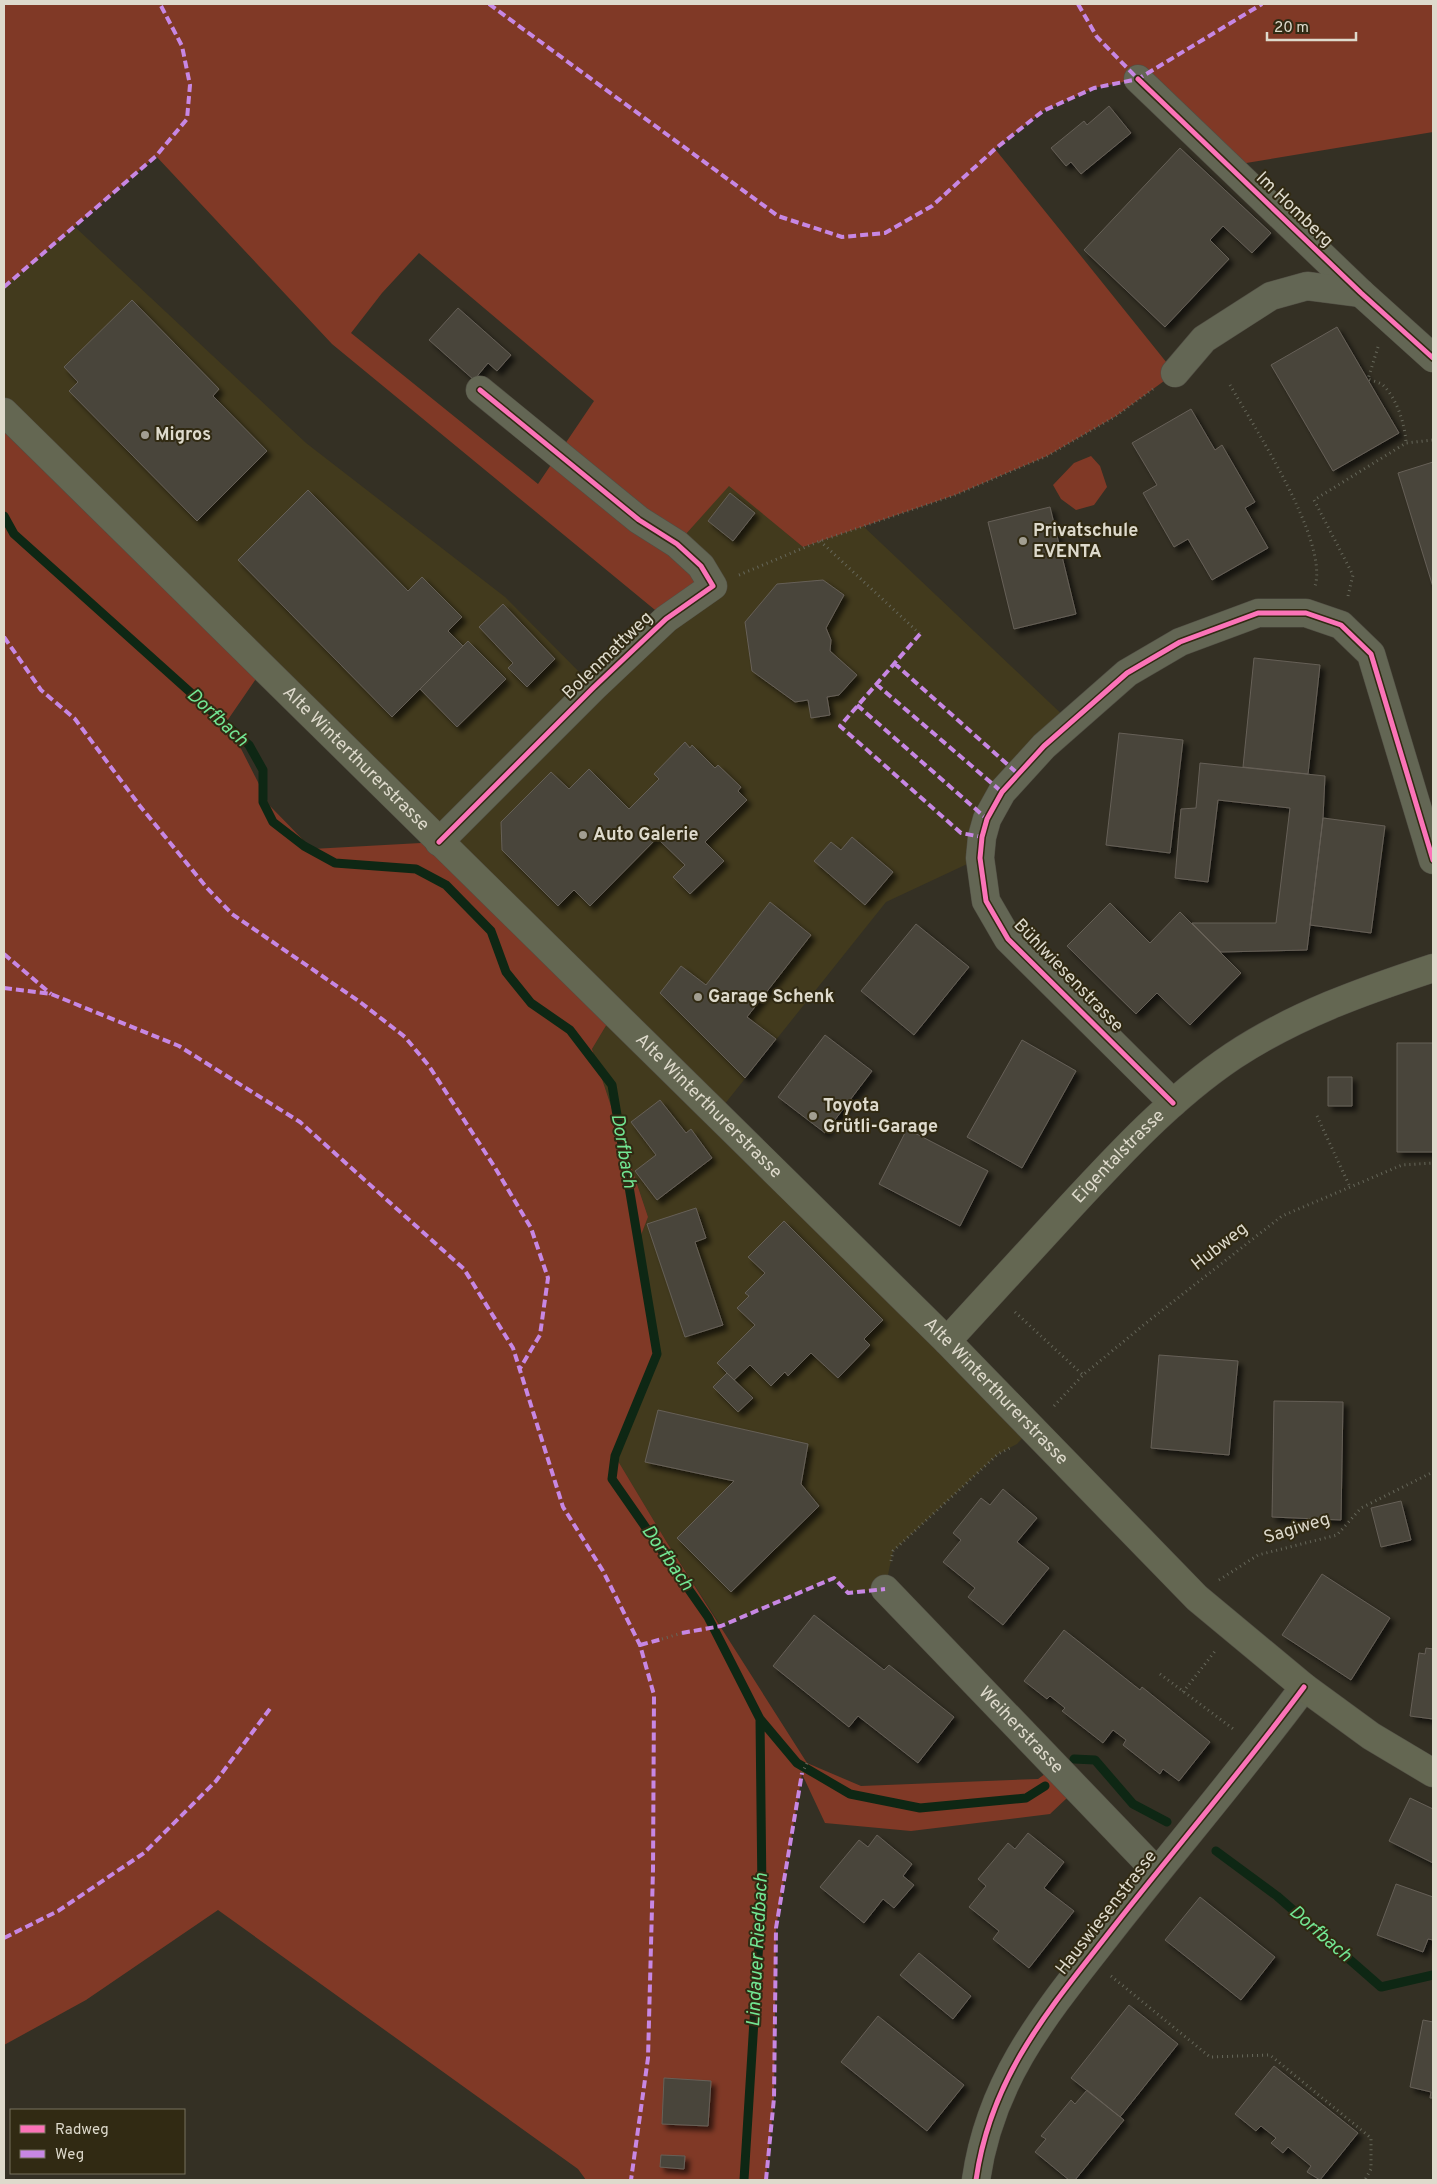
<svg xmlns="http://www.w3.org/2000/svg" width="1437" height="2184" font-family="Overpass,sans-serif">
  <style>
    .built { fill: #423a1d }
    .green { fill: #803926; fill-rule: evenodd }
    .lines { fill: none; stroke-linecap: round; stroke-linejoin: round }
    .stream { stroke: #0e2714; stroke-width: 9 }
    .building { fill: #49443b; stroke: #666057; filter: url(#shadow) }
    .street-casing { stroke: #514e44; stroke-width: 29 }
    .secondary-casing { stroke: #514e44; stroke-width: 29 }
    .path { stroke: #66675a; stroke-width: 3; stroke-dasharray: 1 4; stroke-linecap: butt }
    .street { stroke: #636654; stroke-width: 28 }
    .secondary { stroke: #646752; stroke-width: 28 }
    .quiet { stroke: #c787e3; stroke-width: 4; stroke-dasharray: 8 4; stroke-linecap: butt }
    .cycleway-casing { stroke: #312a13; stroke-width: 8 }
    .cycleway { stroke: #fb73b8; stroke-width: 5 }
    .poi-dot { fill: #a29e91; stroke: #312a13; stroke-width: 2 }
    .labels { text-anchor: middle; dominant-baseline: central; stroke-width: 4; stroke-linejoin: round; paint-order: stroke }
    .street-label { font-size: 18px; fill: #dedacc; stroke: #312a13 }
    .poi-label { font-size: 18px; font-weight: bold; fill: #dedacc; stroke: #312a13; text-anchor: start }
    .water-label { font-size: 19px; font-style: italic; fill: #72e693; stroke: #312a13 }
  </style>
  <defs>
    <filter id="shadow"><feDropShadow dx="4.5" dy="4.5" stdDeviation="2.5" flood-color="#0009"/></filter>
  </defs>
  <rect width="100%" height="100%" fill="#343024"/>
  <path class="built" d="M74,226L306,443L505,597L594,687L666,619L677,544L729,485L803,547L863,526L1070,722L1044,746L980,858L886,902L716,1115L1033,1427L1017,1444L998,1454L893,1551L885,1589L848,1593L833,1578L721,1626L666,1541L615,1456L657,1354L638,1243L648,1217L592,1049L613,1014L4,412V287Z"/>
  <path class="green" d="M4,4H1433V132L1228,166L1138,79L1094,88L1043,111L995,149L1175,373L1116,416L1047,456L955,495L803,547L729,486L677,544L713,586L666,619L332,344L156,156L4,287ZM419,253L594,401L538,484L351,333L382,293Z
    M4,412L264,667L227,721L270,806L312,849L439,842L613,1014L592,1049L648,1217L638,1243L657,1354L615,1456L666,1541L807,1763L861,1786L1038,1779L1045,1774L1068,1797L1050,1814L911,1831L825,1823L802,1774L776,1928L774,2098L766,2180H586L578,2169L218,1910L86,2000L4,2045Z
    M1091,456L1100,466L1107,487L1094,505L1076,510L1061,499L1053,485L1074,463Z"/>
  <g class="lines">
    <path class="stream" d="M4,516L14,534L249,745L263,770V802L273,822L304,846L335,863L416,869L446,885L491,931L506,972L531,1003L570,1030L612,1085L657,1354L615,1456L612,1479L708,1617L760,1719L797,1763L850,1794L920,1808L1026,1798L1045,1786
      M1074,1759L1095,1760L1133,1804L1167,1822
      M1216,1851L1277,1896L1381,1987L1433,1975
      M744,2180L762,1893L760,1719"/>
  </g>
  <path class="building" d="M1109,106L1131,133L1081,174L1071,162L1066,166L1051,148L1084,121L1087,125Z
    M1180,148L1271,233L1252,253L1223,226L1210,240L1229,259L1165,327L1084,250Z
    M132,300L219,389L213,396L267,451L197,521L69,391L78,382L64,367Z
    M458,308L511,355L497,371L488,363L474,380L429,340Z
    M1337,327L1399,433L1333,471L1271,365Z
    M1191,409L1215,450L1222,445L1255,502L1245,508L1268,548L1212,580L1188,539L1174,547L1143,493L1157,485L1132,443Z
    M1433,462V587L1398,473Z
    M308,490L408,591L422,577L462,617L448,631L463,646L392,717L238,560Z
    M730,493L755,513L733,541L708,521Z
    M1050,507L1076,614L1014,629L988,522Z
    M823,580L844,595L826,628L831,640L830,651L857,675L839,695L827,697L830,715L811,718L808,700L795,702L752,671L745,622L777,584Z
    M503,604L555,659L527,687L508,668L513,663L479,627Z
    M468,641L506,679L457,727L420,689Z
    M1254,658L1320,665L1308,774L1243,767Z
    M1119,733L1183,740L1170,853L1106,845Z
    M685,742L690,748L692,745L715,768L718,765L741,787L738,791L747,800L705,842L724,861L690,894L673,877L685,865L657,838L590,906L574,890L558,906L502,850L501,822L551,772L569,789L589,769L629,809L659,779L654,774Z
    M1200,763L1325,776L1323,818L1307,950L1221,952L1192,923H1276L1290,808L1218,800L1208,882L1175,878L1181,809L1196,808Z
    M1323,818L1385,826L1371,933L1310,925Z
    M852,837L893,872L865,905L814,861L831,842L841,850Z
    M770,902L811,935L747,1017L776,1039L745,1078L660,993L681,966L706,985Z
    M1110,903L1150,943L1180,912L1241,973L1190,1025L1157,993L1136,1014L1067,946Z
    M916,924L969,967L914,1035L861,991Z
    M825,1035L872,1071L825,1133L778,1097Z
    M1022,1040L1076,1071L1022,1168L967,1137Z
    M1397,1043H1433V1152H1397Z
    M1328,1077H1352V1106H1328Z
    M660,1100L686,1133L691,1129L712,1158L657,1200L635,1171L656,1155L631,1122Z
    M907,1129L988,1171L960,1226L879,1184Z
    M696,1208L706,1238L695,1242L723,1325L685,1337L647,1224Z
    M784,1221L883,1320L864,1339L870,1345L838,1378L811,1353L788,1376L785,1372L771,1386L750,1365L734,1380L717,1363L755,1325L737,1308L749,1296L745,1293L765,1273L748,1257Z
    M1159,1355L1238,1361L1229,1455L1151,1448Z
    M727,1373L753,1398L738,1412L713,1387Z
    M1274,1401L1343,1402L1341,1520L1272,1517Z
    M658,1410L808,1444L801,1484L819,1506L731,1592L677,1538L734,1481L645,1462Z
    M1003,1489L1037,1518L1017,1542L1049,1568L1003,1625L968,1597L975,1588L943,1562L961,1540L953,1533L981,1498L990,1505Z
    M1401,1501L1411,1540L1381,1547L1371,1508Z
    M1322,1574L1390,1618L1351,1680L1282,1635Z
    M814,1615L884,1670L889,1665L954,1717L918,1763L858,1716L849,1727L773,1666Z
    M1064,1630L1140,1690L1142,1687L1210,1742L1179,1781L1163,1769L1160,1774L1123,1745L1126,1740L1113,1730L1103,1743L1062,1711L1065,1708L1050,1696L1047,1699L1024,1681Z
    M1426,1648L1433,1649V1719L1410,1716L1419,1653L1425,1654Z
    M1410,1798L1433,1809V1863L1389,1841Z
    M1028,1833L1064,1862L1044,1888L1074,1911L1029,1968L993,1939L999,1931L969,1907L986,1886L978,1879L1008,1843L1015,1849Z
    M877,1835L912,1864L903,1876L914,1885L894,1908L883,1899L864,1923L820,1887L859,1840L868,1847Z
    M1396,1884L1433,1897V1940L1428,1939L1423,1952L1377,1935Z
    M1200,1897L1275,1957L1241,2000L1165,1940Z
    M919,1953L971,1996L953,2019L900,1975Z
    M1129,2005L1178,2044L1120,2117L1071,2078Z
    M878,2016L964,2085L927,2131L841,2062Z
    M1423,2020L1433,2022V2098H1430L1431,2092L1410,2087Z
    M1274,2066L1358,2133L1320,2180L1307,2172L1311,2166L1288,2147L1283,2153L1271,2143L1276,2138L1261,2126L1256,2131L1235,2114Z
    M664,2078L711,2081L708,2126L662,2124Z
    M1087,2090L1124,2120L1075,2180H1069L1035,2152L1046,2139L1041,2136L1071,2100L1075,2104Z
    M661,2155L685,2156L684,2169L660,2167Z"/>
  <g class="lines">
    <defs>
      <g id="street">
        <path d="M1138,79L1361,293L1433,358"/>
        <path d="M1175,373L1204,339L1271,296L1307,286L1361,293"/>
        <path d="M439,842L594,687L666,619L713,586L701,566L677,544L639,520L480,390"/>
        <path d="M1173,1103L1008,939L986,901L980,858L982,837L987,819L1002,792L1044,746L1127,673L1180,642L1258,613H1306L1341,625L1371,654L1433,860"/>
        <path id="s1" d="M885,1589L1157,1872"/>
        <path d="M976,2180C991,2074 1052,2006 1115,1925C1178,1845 1244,1768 1304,1687"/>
      </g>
      <g id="secondary">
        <path id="s2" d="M4,412L947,1341L1197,1598L1304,1687L1371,1736L1433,1773"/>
        <path id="s3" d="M947,1341C988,1296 1029,1252 1070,1207C1120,1153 1172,1097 1233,1056C1295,1015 1363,991 1433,968"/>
      </g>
    </defs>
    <use href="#street" class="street-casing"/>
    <use href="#secondary" class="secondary-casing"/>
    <path class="path" d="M1378,347L1368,379C1373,381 1379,382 1383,385C1397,399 1405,424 1406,443
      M1230,385C1254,427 1329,541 1315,586
      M820,541L920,634
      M739,575L820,541L955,495L1047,456L1116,416L1153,389
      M1348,596L1353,575L1314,500L1406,443L1433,440
      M1317,1116L1350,1187
      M1015,1312L1083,1375
      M1054,1406L1083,1375L1146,1323L1282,1216L1402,1165L1433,1163
      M891,1561L893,1551L998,1454L1010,1448
      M1219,1580L1258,1555L1337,1535L1361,1508L1433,1472
      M662,1639L682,1633
      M1160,1674L1236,1731
      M1183,1692L1216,1650
      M802,1773L807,1763
      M1111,1976L1210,2057L1270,2055L1371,2138V2169L1365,2180"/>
    <use href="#street" class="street"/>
    <use href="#secondary" class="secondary"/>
    <path class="quiet" d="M489,4L778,216L842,237L885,233L932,206L995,149L1043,111L1094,88L1138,79L1262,4
      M1078,4L1097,37L1138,79
      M4,287L156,156L187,119L190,85L182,46L160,4
      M920,634L840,726L961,833L982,837
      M4,637L41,690L75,719L140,806L207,888L232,914L360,1002L405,1037L429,1066L494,1166L531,1228L548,1278L540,1335L519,1370
      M894,663L1017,773
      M876,684L1002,792
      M857,705L987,819
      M4,954L51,994
      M4,988L51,994L179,1046L300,1122L464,1269L513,1348L563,1507L603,1571L640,1645L654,1695L653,1870L648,2058L631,2180
      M682,1633L721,1626L834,1578L848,1593L885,1589
      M640,1645L662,1639
      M4,1938L58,1911L144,1853L216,1781L272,1706
      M766,2180L774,2098L776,1928L802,1773"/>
    <defs>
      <path id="cycleway" d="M1138,79L1361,293L1433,358
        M439,842L594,687L666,619L713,586L701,566L677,544L639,520L480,390
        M1173,1103L1008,939L986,901L980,858L982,837L987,819L1002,792L1044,746L1127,673L1180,642L1258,613H1306L1341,625L1371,654L1433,860
        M976,2180C991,2074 1052,2006 1115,1925C1178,1845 1244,1768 1304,1687"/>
    </defs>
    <use href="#cycleway" class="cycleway-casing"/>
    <use href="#cycleway" class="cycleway"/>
  </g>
  <g class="poi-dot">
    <circle cx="145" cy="435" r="5"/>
    <circle cx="1023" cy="541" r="5"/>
    <circle cx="583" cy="835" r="5"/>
    <circle cx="698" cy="997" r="5"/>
    <circle cx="813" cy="1116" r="5"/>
  </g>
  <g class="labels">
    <g class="street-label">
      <text transform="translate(1294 210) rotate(44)">Im Homberg</text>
      <text transform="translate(608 656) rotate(-44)">Bolenmattweg</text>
      <text stroke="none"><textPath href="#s2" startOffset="494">Alte Winterthurerstrasse</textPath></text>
      <text transform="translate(1068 976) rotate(46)">Bühlwiesenstrasse</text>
      <text stroke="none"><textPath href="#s2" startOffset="989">Alte Winterthurerstrasse</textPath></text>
      <text stroke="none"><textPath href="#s3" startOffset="252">Eigentalstrasse</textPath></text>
      <text transform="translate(1220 1247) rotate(-38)">Hubweg</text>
      <text stroke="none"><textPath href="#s2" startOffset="1394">Alte Winterthurerstrasse</textPath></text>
      <text transform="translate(1297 1529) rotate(-17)">Sagiweg</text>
      <text stroke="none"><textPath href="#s1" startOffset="196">Weiherstrasse</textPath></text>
      <text transform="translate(1107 1913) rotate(-52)">Hauswiesenstrasse</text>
    </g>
    <g class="poi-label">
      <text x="155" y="435">Migros</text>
      <text x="1033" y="531">Privatschule<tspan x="1033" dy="21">EVENTA</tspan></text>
      <text x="593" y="835">Auto Galerie</text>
      <text x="708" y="997">Garage Schenk</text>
      <text x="823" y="1106">Toyota<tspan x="823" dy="21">Grütli-Garage</tspan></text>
    </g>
    <g class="water-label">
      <text transform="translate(217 718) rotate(43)">Dorfbach</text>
      <text transform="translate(623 1151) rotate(80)">Dorfbach</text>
      <text transform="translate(667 1558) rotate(55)">Dorfbach</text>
      <text transform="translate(1320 1934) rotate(41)">Dorfbach</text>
      <text transform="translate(758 1950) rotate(-87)">Lindauer Riedbach</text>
    </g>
  </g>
  <rect width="1437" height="2184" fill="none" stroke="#dedacc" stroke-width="10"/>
  <rect x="10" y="2109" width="175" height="65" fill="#312a13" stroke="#76705d"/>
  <rect x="20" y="2125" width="25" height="8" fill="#fb73b8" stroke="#76705d"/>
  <text x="55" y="2134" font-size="15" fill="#dedacc">Radweg</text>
  <rect x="20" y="2150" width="25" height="8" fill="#c787e3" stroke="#76705d"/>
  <text x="55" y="2159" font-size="15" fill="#dedacc">Weg</text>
  <path d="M1267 32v8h89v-8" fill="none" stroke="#dedacc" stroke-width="2.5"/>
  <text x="1274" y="32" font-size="15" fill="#dedacc" stroke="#312a13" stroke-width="4" paint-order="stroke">20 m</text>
</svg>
